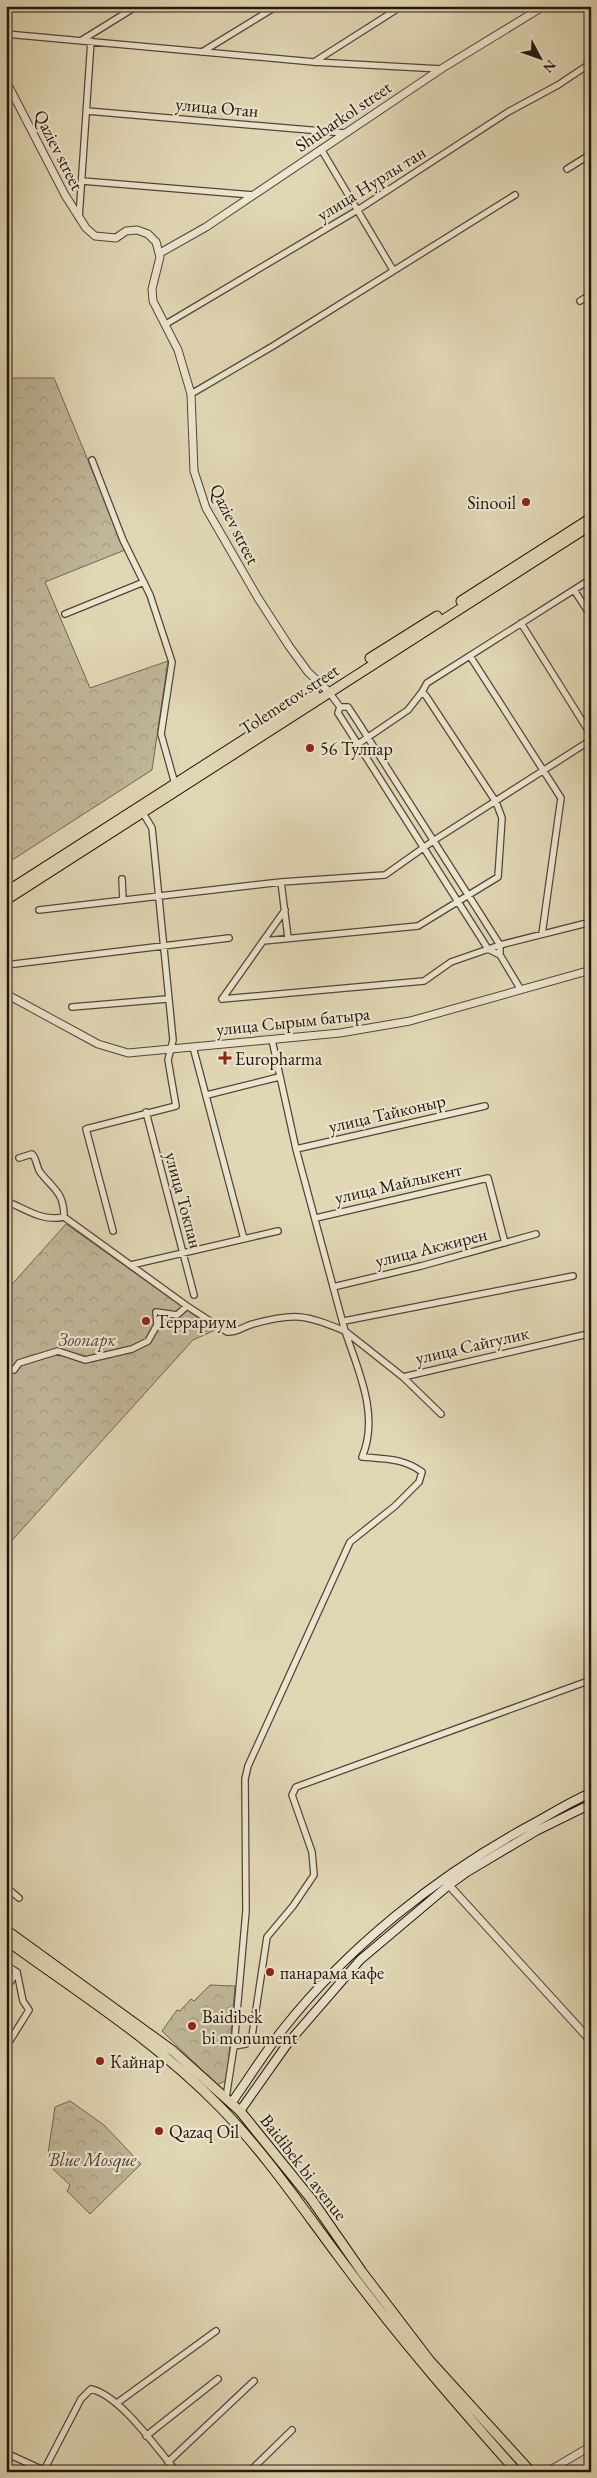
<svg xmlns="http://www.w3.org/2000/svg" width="597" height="2478" font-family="'EB Garamond',serif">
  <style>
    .park { fill: url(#park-crowns); stroke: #706654 }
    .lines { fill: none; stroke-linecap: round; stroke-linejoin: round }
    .minor-casing { stroke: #514638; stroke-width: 8 }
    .tertiary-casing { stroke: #514638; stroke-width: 9 }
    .secondary-casing { stroke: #21160f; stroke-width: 10 }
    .primary-casing { stroke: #21160f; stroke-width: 11 }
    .minor { stroke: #ece5cf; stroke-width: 5.5 }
    .tertiary { stroke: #ece5cf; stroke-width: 7 }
    .secondary { stroke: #ece5cf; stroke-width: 8 }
    .primary { stroke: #e1d7b5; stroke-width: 9 }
    .poi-dot { fill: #8f2418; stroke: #ece5cf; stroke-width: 2 }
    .labels { text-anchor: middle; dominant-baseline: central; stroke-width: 4.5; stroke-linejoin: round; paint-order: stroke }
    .street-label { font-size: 18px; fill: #21160f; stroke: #ece5cf }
    .poi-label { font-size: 18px; fill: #21160f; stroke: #ece5cf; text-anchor: start }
    .park-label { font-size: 18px; font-style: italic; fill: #514638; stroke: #ece5cf }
  </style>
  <defs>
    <pattern id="park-crowns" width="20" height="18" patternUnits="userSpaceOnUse" patternTransform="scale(1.25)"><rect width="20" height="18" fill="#c0b699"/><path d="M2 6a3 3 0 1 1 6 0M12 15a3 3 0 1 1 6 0" fill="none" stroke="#a59c83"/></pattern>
  </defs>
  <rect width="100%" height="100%" fill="#e1d7b5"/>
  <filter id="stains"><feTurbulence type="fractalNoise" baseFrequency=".004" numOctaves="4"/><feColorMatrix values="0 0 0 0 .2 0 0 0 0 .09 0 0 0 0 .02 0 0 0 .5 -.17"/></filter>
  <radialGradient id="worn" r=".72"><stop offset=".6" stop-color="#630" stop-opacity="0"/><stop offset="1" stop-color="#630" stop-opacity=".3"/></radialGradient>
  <path class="park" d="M6,378H54L125,550L45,582L90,688L168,661L152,770L6,864Z
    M66,1224L215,1330L193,1340L6,1547V1291Z
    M210,1985L235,1986L227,2080L217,2085L162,2031L177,2010L180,2011L191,1999L194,2001Z
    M70,2101L104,2125L141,2164L90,2214L67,2191L70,2185L53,2169L58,2163L48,2154L55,2107Z"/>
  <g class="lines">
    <defs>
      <path id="minor" d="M6,11L14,6
        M6,34L314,62L441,69
        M82,40L137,6
        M202,52L277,6
        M314,62L402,6
        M87,111L345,133
        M321,149L393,270
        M567,169L591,154
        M82,181L253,195
        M79,218L91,41
        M580,301L591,294
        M166,324L356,211L508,112L558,85L591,63
        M191,394L273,346L515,195
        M92,460L123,540L150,595L172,662L161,734L175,784
        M574,590L591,616
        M65,614L144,582
        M521,623L591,735
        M470,656L561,798L542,934
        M329,692L340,707L338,713L488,949L500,955L521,990
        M422,692L427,683L591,579
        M340,707H348L356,719L500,945V955
        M122,879L123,900
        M281,882L288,938
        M39,910L281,882L385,875L433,841L591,740
        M263,941L418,926L498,877L502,818L496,802L426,696L422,692L408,710L358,744
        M6,965L229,938
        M222,999L424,981L451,962L500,945L591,922
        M222,999L285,910
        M72,1007L167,999
        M272,1040L296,1149L345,1331L403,1377L588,1334
        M193,1047L244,1239
        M207,1095L279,1077
        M146,1112L194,1295
        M296,1149L485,1106
        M19,1158L32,1154C37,1159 36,1166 40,1172C54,1190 64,1192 64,1217
        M6,1201C26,1209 42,1222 64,1217L187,1306L227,1332C237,1333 244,1326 253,1324C295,1312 305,1315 345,1331C358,1370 380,1416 362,1457C385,1459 403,1458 422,1472L419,1482L395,1506L350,1542L248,1766L245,1779L246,1911L234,2046L226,2098
        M316,1218L488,1178L505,1243
        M113,1231L86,1129L176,1106L168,1060L173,1040L152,828L143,813
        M131,1265L278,1231
        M333,1287L421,1266L536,1234
        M344,1321L573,1276
        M6,1369L14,1370L19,1363L58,1351L85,1360L132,1349L148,1341L157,1325L156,1312L177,1315L187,1306
        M403,1377L441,1414
        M6,1887L19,1898
        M6,1965L17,1972L23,2001L29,2010L6,2047
        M6,1988L17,1972
        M234,2046L246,2044L252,2036L267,1937L293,1906L314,1875L312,1852L292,1795L296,1787L591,1680
        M117,2403L216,2331
        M146,2436L218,2379
        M6,2453L43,2470
        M168,2462L254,2381
        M43,2472L81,2399L91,2389C121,2396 156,2448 177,2472
        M249,2472L292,2430"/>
      <path id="tertiary" d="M6,81L65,195L86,228L95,236L116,238L126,231L137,230L148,234L156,242L160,257L152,289L153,301L178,350L191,394L194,471L206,508L258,598L289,646L308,672L329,692
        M160,253L206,227L441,69L544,6
        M6,994L98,1044L128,1053L340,1033L410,1021L591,970
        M446,1882L591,2041
        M547,2472L591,2446"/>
      <path id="secondary" d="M232,2102C249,2078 265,2052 284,2028C348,1947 437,1876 527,1827C548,1816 569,1802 591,1793
        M240,2111L288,2043L360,1960L449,1885L467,1872L536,1831L591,1804"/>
      <path id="primary" d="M461,601L591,518
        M370,658L437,616
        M6,892L315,694
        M6,900L591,525
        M6,1930L173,2051L240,2111L312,2200L362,2272L430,2361L531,2472
        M6,1940C79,1993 157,2042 220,2107C265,2153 300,2205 339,2257C394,2332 455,2402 517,2472"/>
    </defs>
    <use href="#minor" class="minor-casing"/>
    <use href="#tertiary" class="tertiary-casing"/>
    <use href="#secondary" class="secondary-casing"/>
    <use href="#primary" class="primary-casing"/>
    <use href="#minor" class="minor"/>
    <use href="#tertiary" class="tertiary"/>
    <use href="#secondary" class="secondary"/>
    <use href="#primary" class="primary"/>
  </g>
  <g class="poi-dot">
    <circle cx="526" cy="502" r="5"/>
    <circle cx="310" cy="748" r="5"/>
    <path d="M222.5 1050.5h5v5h5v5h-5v5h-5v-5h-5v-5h5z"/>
    <circle cx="146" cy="1321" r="5"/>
    <circle cx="270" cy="1972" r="5"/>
    <circle cx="192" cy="2026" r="5"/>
    <circle cx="100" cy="2061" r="5"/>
    <circle cx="159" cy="2131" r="5"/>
  </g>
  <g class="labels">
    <g class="street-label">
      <text transform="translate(217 107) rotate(5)">улица Отан</text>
      <text transform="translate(343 116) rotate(-34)">Shubarkol street</text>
      <text transform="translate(59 150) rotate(63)">Qaziev street</text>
      <text transform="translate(371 183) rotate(-32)">улица Нурлы тан</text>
      <text transform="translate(235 524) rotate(63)">Qaziev street</text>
      <text transform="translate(289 699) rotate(-33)">Tolemetov street</text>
      <text transform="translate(293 1021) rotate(-6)">улица Сырым батыра</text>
      <text transform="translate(387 1113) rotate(-13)">улица Тайконыр</text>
      <text transform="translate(398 1183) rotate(-13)">улица Майлыкент</text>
      <text transform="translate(184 1200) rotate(75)">улица Токпан</text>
      <text transform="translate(431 1247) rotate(-14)">улица Акжирен</text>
      <text transform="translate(472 1345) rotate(-13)">улица Сайгулик</text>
      <text transform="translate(304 2167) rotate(52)">Baidibek bi avenue</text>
    </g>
    <g class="poi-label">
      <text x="516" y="502" text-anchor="end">Sinooil</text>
      <text x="320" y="748">56 Тулпар</text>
      <text x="235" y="1058">Europharma</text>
      <text x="156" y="1321">Террариум</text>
      <text x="280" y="1972">панарама кафе</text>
      <text x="202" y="2016">Baidibek<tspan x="202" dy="21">bi monument</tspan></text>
      <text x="110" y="2061">Кайнар</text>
      <text x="169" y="2131">Qazaq Oil</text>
    </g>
    <g class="park-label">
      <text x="87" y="1339">Зоопарк</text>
      <text x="91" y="2159">'Blue Mosque</text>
    </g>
  </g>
  <rect width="597" height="2478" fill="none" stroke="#e1d7b5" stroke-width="25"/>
  <rect x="8" y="8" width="582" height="2463" fill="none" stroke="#21160f" stroke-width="2.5"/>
  <rect x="12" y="12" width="572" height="2453" fill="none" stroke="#21160f"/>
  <g transform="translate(540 58) rotate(131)" stroke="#ece5cf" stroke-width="4" paint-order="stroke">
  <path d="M0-4L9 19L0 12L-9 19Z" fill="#21160f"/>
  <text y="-8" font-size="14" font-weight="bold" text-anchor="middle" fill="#21160f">N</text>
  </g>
  <rect width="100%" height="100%" filter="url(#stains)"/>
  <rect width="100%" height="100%" fill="url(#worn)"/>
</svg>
